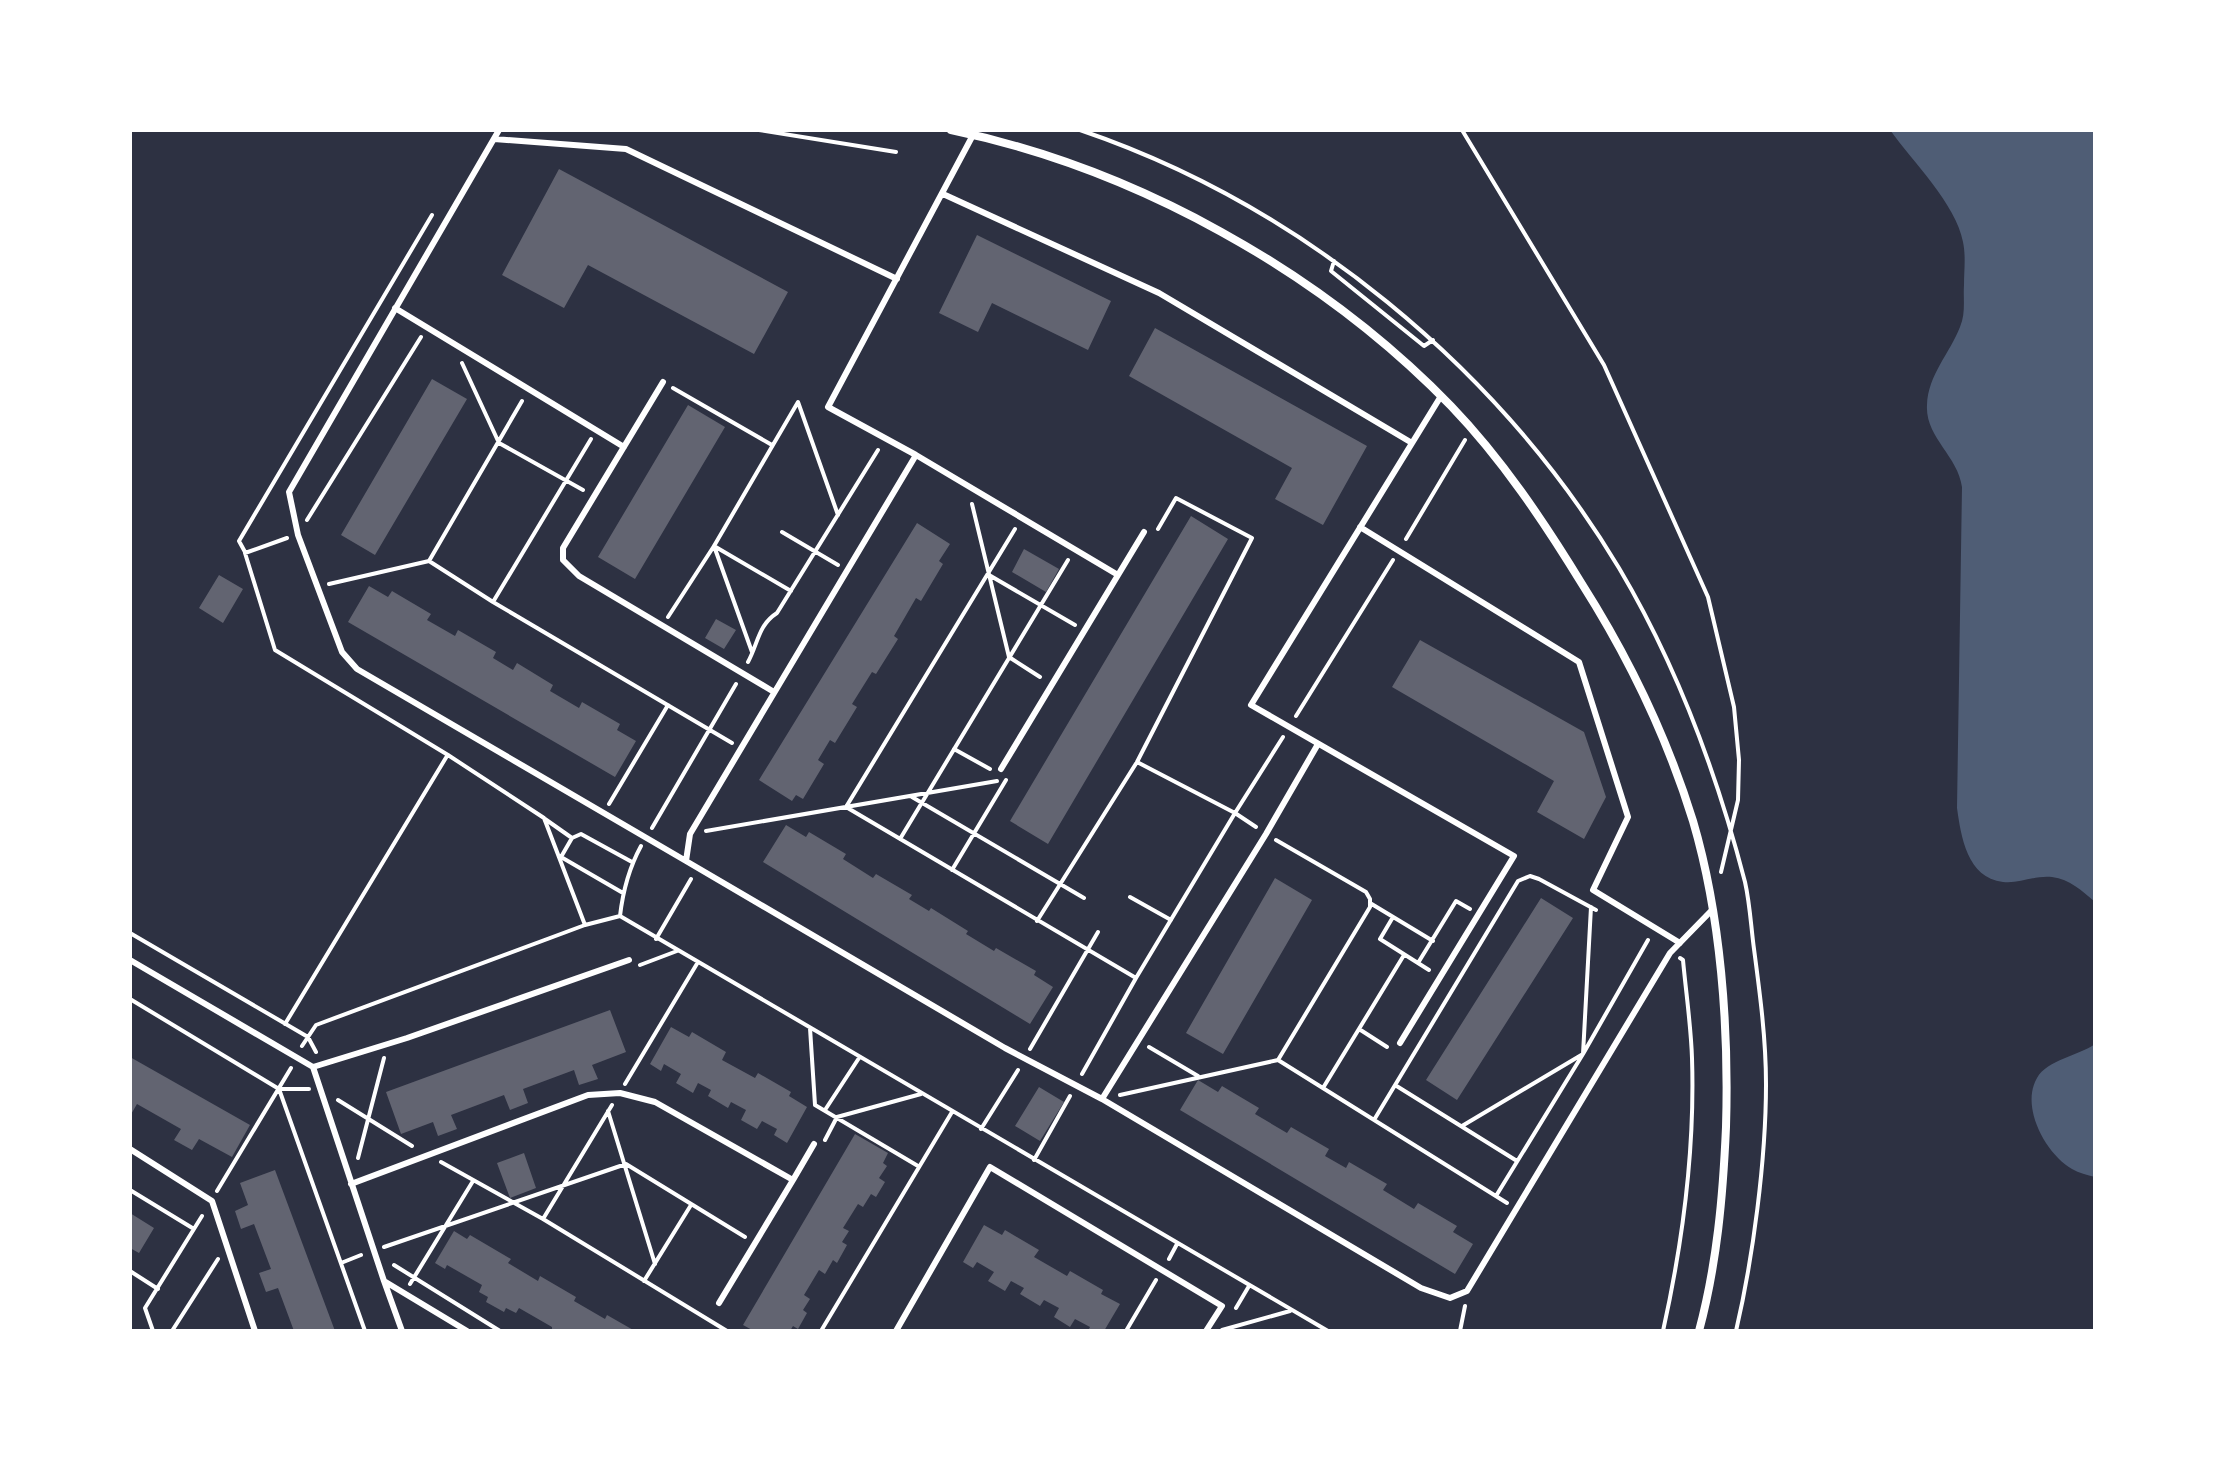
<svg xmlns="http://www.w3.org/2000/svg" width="2225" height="1461" font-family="'Roboto Serif',serif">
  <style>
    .water { fill: #4f5d75 }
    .building { fill: #626471 }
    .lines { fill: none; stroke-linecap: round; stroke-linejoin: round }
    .path { stroke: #fff; stroke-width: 4 }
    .service { stroke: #fff; stroke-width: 6 }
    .minor { stroke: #fff; stroke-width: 8 }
  </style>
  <rect width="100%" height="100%" fill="#2d3142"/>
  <path class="water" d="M1890,130H2095V902C2082,891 2070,879 2052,877C2035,875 2019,884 2003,882C1967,878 1961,836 1957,808L1962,487C1958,456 1925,437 1927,405C1928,375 1950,353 1960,327C1966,313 1963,299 1964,285C1964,270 1966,257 1963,242C1956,204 1913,162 1890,130Z
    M2095,1044V1177C2087,1175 2079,1173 2072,1169C2046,1154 2020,1107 2037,1078C2047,1060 2078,1056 2095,1044Z"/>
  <path class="building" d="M559,169L788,292L754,354L588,265L564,308L502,275Z
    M977,235L1111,301L1088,350L992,303L978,332L939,313Z
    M1155,328L1367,446L1323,525L1275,499L1292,468L1129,376Z
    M432,379L467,399L375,555L341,535Z
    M688,405L725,427L635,579L598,557Z
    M1191,516L1228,539L1048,844L1010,821Z
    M917,523L950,544L939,561L943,564L921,601L916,598L894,636L898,639L876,674L872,672L852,704L857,707L835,743L830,740L818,760L824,764L803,799L796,795L792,801L759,780Z
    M1024,549L1059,569L1046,592L1012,572Z
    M219,575L243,589L223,623L199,608Z
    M369,586L388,597L392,591L431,614L427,620L455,636L458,630L496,652L493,658L513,670L517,663L553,685L550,691L579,708L582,702L620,724L617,730L636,741L615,777L348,622Z
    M716,619L736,630L724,649L705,638Z
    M1420,640L1584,732L1606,797L1584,839L1537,812L1554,781L1392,687Z
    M786,825L806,837L809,832L846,854L843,859L873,878L876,874L912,895L909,899L929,911L931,908L968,931L966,934L994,951L996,948L1036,971L1034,975L1053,987L1030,1024L763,862Z
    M1275,878L1312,900L1223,1054L1186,1033Z
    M1541,898L1573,918L1457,1100L1426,1080Z
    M610,1010L626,1052L592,1065L598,1079L579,1085L574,1070L523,1089L528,1103L510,1110L504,1095L451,1115L457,1129L438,1136L433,1122L401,1134L386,1092Z
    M671,1027L689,1037L692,1032L726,1052L722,1060L755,1078L758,1073L791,1092L789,1096L807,1107L787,1143L774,1135L777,1129L762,1121L757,1129L741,1120L746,1110L731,1102L728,1108L708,1096L711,1090L698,1083L693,1093L676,1083L681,1074L664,1064L661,1071L650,1064Z
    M130,1057L250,1125L232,1157L199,1139L192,1150L174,1140L181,1129L137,1104L130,1116Z
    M1198,1080L1218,1092L1222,1086L1259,1108L1255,1114L1287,1133L1291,1127L1329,1149L1325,1156L1346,1168L1349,1162L1387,1184L1383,1190L1414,1209L1418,1203L1457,1226L1453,1232L1473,1244L1455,1274L1180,1110Z
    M1039,1087L1064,1102L1040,1141L1015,1126Z
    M855,1134L888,1153L883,1163L887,1166L879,1178L885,1182L876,1197L871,1194L863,1207L858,1204L843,1228L849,1231L842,1242L847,1245L837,1263L833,1260L825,1274L819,1270L804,1295L810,1299L803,1310L807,1313L798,1329L793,1326L790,1331H754L743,1325Z
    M524,1153L536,1188L510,1198L497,1163Z
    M275,1170L335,1331H294L278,1288L266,1292L259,1273L271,1269L254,1224L241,1229L235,1211L248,1205L240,1183Z
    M130,1213L154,1228L139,1253L130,1248Z
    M984,1225L1002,1235L1005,1230L1039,1250L1034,1257L1067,1276L1070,1271L1103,1290L1101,1294L1120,1304L1104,1331H1088L1090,1327L1075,1319L1070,1327L1054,1317L1059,1308L1044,1300L1040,1306L1020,1294L1024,1288L1011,1281L1005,1291L988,1281L994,1272L977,1262L973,1268L963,1262Z
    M454,1231L467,1239L470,1235L511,1259L508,1263L538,1281L540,1276L576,1297L574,1301L605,1319L607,1315L635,1331H552V1327L519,1308L516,1313L506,1308L504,1312L486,1302L488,1297L479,1292L482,1285L447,1265L445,1269L435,1263Z"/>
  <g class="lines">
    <path class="path" d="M759,130L896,152
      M1080,130C1301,205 1499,368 1619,568C1676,664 1717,774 1745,882C1750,904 1751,927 1754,949C1760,994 1766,1039 1766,1084C1766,1160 1753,1258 1736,1331
      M1462,130L1604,365L1708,597L1734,707L1739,760L1738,800L1721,872
      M1334,261L1331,271L1424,346L1433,340
      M462,363L499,443L583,490
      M673,388L772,445
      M972,504L1009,657L1040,677
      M307,520L421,337
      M1015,529L846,807L1136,978
      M782,532L838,565
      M287,538L245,553L275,650L448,755L544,818L585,925
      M1406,539L1465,440
      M245,552L239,541L432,215
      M429,561L493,602L732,743
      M989,575L1075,625
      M329,584L429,561L522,401
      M493,602L591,439
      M668,617L714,546L798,402L838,515
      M752,652L714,546L791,591
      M748,662C758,644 758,625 777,613L878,450
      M1296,716L1393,560
      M954,749L990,769
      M912,797L1084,898
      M609,804L668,705
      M545,819L572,838
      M1256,827L1235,813L1283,737
      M652,828L736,684
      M706,831L997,781
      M900,839L1068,560
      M1276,840L1366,892L1370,899V907L1278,1060
      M952,870L1006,780
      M623,893L561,857L572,838L581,834L632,862
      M1130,897L1171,920
      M1370,903L1433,941
      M620,916C623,890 629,868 641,846
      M1393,917L1380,939L1429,970
      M1037,921L1137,762L1252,538L1176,498L1158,529
      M130,933L308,1037L316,1052
      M656,939L691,879
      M1418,963L1456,901L1470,909
      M640,965L677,951
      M130,999L279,1089L365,1331
      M285,1024L447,756
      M810,1028L815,1105L918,1166
      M1359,1029L1387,1047
      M302,1046L316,1025L585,925L620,916L1328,1331
      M1149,1047L1198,1076
      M1030,1049L1098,932
      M1082,1074L1136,978L1235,813L1137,762
      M625,1084L698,962
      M1395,1085L1517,1161
      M1323,1088L1404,955
      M279,1089H309
      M1120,1095L1278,1060L1507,1203
      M338,1100L412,1146
      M825,1110L859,1058
      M608,1111L655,1264
      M1374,1120L1518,881L1530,876L1539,879L1596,910
      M1462,1126L1583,1054L1591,907
      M981,1129L1018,1070
      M825,1140L837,1117L921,1094
      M358,1158L384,1058
      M1034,1160L1070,1096
      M441,1162L543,1219L727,1331
      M130,1190L194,1229
      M217,1191L291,1068
      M1496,1196L1583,1054L1648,940
      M543,1219L612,1105
      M384,1247L626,1164L745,1237
      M1169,1259L1177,1244
      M341,1263L361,1255
      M394,1265L500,1331
      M130,1271L158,1289
      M644,1281L691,1205
      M410,1284L473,1181
      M1236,1308L1249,1286
      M1222,1330L1290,1311
      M153,1331L145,1308L202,1216
      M172,1331L218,1259
      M821,1331L952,1112
      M1126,1331L1156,1280
      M1460,1331L1465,1306
      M1663,1331C1683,1241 1695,1150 1692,1058C1691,1026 1686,993 1683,960L1680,958"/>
    <path class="service" d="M499,130L289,492L298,535L342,652L357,669L686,861
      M973,135L828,407L916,455L1118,575
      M494,139L626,149L897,279
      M943,194L1159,293L1412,443
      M395,308L624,447
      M663,382L563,548V560L579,576L774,692
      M916,455L690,834L686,861L1005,1048L1102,1099L1421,1288L1450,1298L1467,1291L1670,953L1712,910
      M1360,527L1579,662L1628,817L1593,890L1680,943
      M1001,769L1144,532
      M130,960L313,1067L384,1281L467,1331
      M1400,1043L1514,856L1251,705L1441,396
      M313,1067L407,1038L629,960
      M1102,1099L1266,834L1318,744
      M130,1149L212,1201L255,1331
      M793,1180L814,1144
      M351,1184L588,1095L620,1093L655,1102L793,1180L719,1303
      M384,1281L402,1331
      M896,1331L990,1167L1222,1306L1206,1331"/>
    <path class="minor" d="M951,130C1135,168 1320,271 1451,406C1502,459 1544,522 1582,584C1629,658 1667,737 1693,821C1721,916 1729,1028 1726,1127C1723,1196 1717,1264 1699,1331"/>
  </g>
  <rect width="2225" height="1461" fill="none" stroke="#ffffff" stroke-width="264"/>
</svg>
